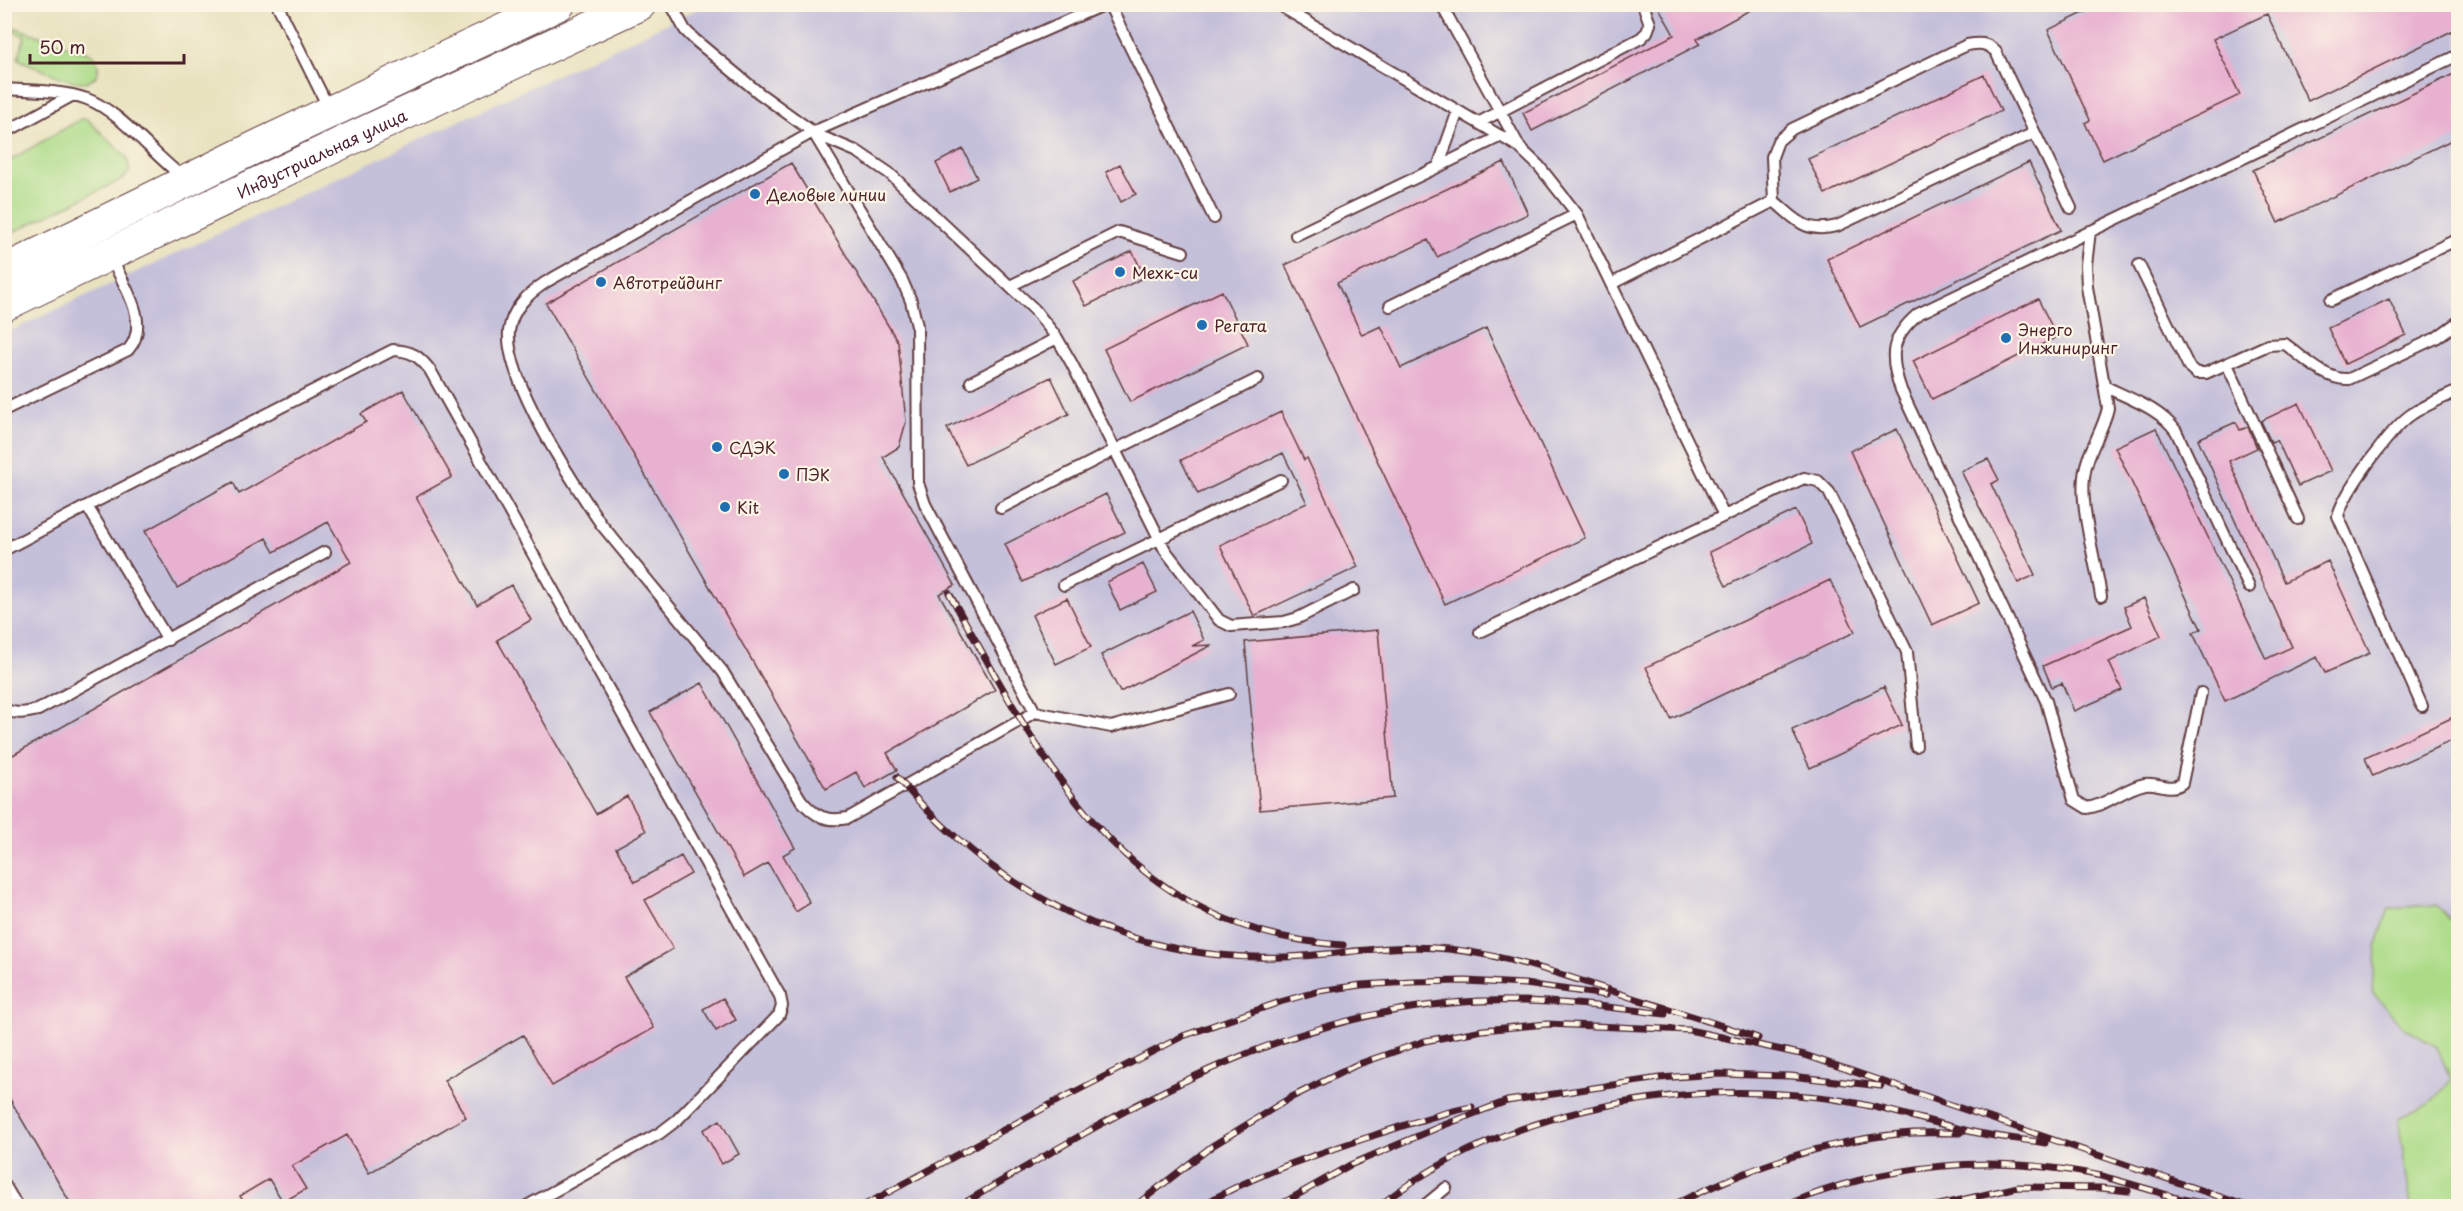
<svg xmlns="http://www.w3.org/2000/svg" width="2463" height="1211" font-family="'Playpen Sans',sans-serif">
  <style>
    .industrial { fill: #c5c0da }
    .green { fill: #acdb88; stroke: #7b7d5a; stroke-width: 1.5 }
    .building { fill: #e8b1d0 }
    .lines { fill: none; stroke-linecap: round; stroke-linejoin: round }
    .lane-casing { stroke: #623c41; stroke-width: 14 }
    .primary-casing { stroke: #623c41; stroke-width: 34 }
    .lane { stroke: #fff; stroke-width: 10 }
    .primary { stroke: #fff; stroke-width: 32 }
    .rail-casing { stroke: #4a1f2b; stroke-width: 7 }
    .rail { stroke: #fcf5e5; stroke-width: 4.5; stroke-dasharray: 14; stroke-linecap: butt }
    .poi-dot { fill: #1f6fb2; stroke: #fcf5e5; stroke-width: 2 }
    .labels { text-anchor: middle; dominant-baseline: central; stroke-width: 4.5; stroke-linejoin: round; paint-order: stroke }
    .street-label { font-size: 16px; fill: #4a1f2b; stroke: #fcf5e5 }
    .poi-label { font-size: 16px; fill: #4a1f2b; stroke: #fcf5e5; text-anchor: start }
  </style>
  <rect width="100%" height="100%" fill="#fcf5e5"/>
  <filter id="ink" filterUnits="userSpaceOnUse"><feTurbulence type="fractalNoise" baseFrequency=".0167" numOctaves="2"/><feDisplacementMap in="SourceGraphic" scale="12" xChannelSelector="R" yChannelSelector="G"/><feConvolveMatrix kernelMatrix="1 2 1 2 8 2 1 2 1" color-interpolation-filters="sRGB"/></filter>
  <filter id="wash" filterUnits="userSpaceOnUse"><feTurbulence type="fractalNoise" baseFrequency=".008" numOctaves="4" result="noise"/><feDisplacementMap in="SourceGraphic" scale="24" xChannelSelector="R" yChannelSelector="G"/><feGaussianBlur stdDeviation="1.35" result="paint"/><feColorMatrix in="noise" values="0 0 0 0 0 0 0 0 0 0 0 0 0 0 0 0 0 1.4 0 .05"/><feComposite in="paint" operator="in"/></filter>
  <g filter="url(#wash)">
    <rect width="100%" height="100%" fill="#e9e2bf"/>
    <path class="industrial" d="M706,5H2458V1206H5L4,334Z"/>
    <path class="green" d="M5,24L91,54C104,65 99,83 81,82C63,81 35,66 18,59L25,36L10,30L8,34L5,33Z
      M81,119H87L127,158L130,171L123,179L5,236V163Z
      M2436,905L2458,927V1206H2411L2398,1118L2429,1104L2451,1080L2437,1047L2404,1028L2373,993L2376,947L2389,908Z"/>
    <g id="blocks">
      <path class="building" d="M1657,4H1761L1697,39L1700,44L1532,131L1523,113L1674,35Z
        M2102,4H2458V28L2308,101L2267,14L2213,39L2240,95L2103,160L2085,123L2090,120L2048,30Z
        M2458,72V137L2278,223L2253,170Z
        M1984,75L2001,111L1825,194L1808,159Z
        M963,149L977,178L950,192L936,163Z
        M1504,162L1528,214L1437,257L1428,240L1337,283L1362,335L1381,326L1401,368L1486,328L1585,538L1445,604L1285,265Z
        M2029,162L2061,230L1860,327L1827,259Z
        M791,163L898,342L906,422L899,447L883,457L955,585L939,594L995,690L887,753L897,770L865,788L856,772L826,789L546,303Z
        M1120,164L1136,194L1121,202L1106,172Z
        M1132,251L1145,277L1086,306L1073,281Z
        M1222,291L1248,344L1130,402L1104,349Z
        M2038,299L2057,337L1932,399L1913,361Z
        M2389,299L2406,335L2345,364L2328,328Z
        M1051,377L1069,414L966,465L947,428Z
        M403,390L452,477L416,497L477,605L511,585L531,620L497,640L596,814L627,796L646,831L616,848L635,882L681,856L691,874L645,900L673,949L624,977L654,1028L552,1086L523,1035L444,1080L466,1117L369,1173L347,1135L292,1166L306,1189L283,1202L269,1179L240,1196L246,1206H72L4,1089V760L351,562L328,522L274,552L266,538L177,588L145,531L233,482L239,494L366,422L361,414Z
        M2299,403L2331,471L2298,486L2277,440L2271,442L2261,421Z
        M1281,412L1304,460L1307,458L1358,567L1254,616L1220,545L1307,503L1283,453L1198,494L1181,460Z
        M2236,422L2240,430L2248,427L2257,448L2229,461L2284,582L2328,561L2370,653L2325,673L2317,657L2225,701L2193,633L2201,629L2115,447L2156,428L2266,659L2292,647L2198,439Z
        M1897,429L1979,603L1932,625L1850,451Z
        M1988,459L1999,480L1991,484L2035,575L2018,583L1961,471Z
        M1106,494L1125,532L1023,582L1005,544Z
        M1796,510L1812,544L1726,586L1709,552Z
        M1143,564L1157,592L1120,610L1107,582Z
        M1830,580L1855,632L1671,719L1646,667Z
        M1067,598L1091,647L1056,664L1032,615Z
        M2144,598L2161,636L2109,662L2122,690L2074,711L2062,683L2052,687L2043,666L2132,626L2124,607Z
        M1190,611L1204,640L1192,646L1212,645L1120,692L1101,655Z
        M1378,630L1393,798L1260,810L1245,642Z
        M702,683L795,848L783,855L810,903L796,912L768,863L744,877L650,712Z
        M1884,687L1902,725L1810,768L1792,730Z
        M2458,715V738L2373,776L2365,758Z
        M723,998L736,1020L716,1031L703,1009Z
        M720,1120L739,1154L722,1164L703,1130Z"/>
    </g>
  </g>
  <g filter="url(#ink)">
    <use href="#blocks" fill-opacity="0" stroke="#623c41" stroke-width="1.5"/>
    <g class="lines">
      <defs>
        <path id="lane" d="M277,4L329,109
          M671,4L685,30L695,40L759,93L813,132L1105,4
          M1109,4L1214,218
          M1277,4L1519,147L1539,166L1577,214L1724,516
          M1441,4L1519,146
          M4,89C31,91 62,90 87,99C120,111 153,155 183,177
          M1478,123L1641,38L1647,32L1650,24L1643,4
          M813,132L546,282C528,294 512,308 509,331C505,381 573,482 601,524L723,672L801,800C815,817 827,822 848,818L1035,712L1111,727L1229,694
          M813,132L902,280L911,301L917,326L918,483L925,504L1035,712
          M4,133L73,95
          M813,133L858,152L889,173L1035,310L1057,338L1072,364L1115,450L1258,379
          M2034,133L1837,226C1805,234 1797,220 1774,201L1772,157L1778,141L1792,129L1967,45C1979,43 1987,42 1996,52L2071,208
          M1438,167L1501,136
          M2090,231L2086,265L2087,287L2108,408C2103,432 2086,453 2084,477C2080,508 2096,563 2101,596
          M1296,235L1438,167L1458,111
          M2139,265L2189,367L2196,373H2206L2268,345L2285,344C2303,357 2326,381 2349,379L2436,338L2458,322
          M1611,284L1774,201
          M1010,286L1119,232L1183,252
          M2331,300L2458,239
          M1390,306L1577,214
          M2227,364L2298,519
          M971,382L1057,338
          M2104,386C2130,399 2159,408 2176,431L2249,587
          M4,410L128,350C152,323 123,285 111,257
          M87,506L168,640
          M1001,508L1115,450L1165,550L1219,620L1231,626L1284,622L1298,618L1354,590
          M4,550L87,506L393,350C412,351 419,356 430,370L780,996L782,1006L779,1015L677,1120L660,1133L527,1206
          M1064,585L1281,480
          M1480,632L1804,478L1818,481L1829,492L1907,652L1916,746
          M2201,693L2182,783C2171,792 2158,782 2145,784C2124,788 2108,805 2087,808L2074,800L2046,701L1901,390C1889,356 1890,338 1918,314L2458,55
          M2422,706L2338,516C2344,492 2392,427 2412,414C2426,405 2443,398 2458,391
          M4,708C14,716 27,712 38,710L325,552
          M4,1184L17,1206
          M1424,1206L1446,1188"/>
        <g id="primary">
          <path d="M4,271L262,144L559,4"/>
          <path id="s1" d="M4,305L346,141L640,4"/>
        </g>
      </defs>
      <use href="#lane" class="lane-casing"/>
      <use href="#primary" class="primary-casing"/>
      <use href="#lane" class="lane"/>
      <use href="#primary" class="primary"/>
      <defs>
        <path id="rail" d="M949,593C1046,765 1120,930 1343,945
          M897,777C996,894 1130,963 1285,957C1340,955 1393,943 1448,949C1513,956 1572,978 1633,998C1675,1011 1716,1023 1758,1038
          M2163,1195L2216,1206
          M863,1206L1055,1102L1183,1036L1280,1002L1319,991L1361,985L1412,982L1465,981L1525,984L1606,995
          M959,1206C1125,1109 1282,1010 1480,1001C1542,999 1603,1006 1665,1014
          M1135,1206L1212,1146L1290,1098L1356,1065L1425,1041L1483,1030L1547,1024L1689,1030L1805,1055L2247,1206
          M1201,1206C1254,1174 1315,1155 1375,1135C1406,1125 1439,1113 1472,1107
          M1278,1206L1350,1165L1439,1127L1507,1101L1659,1078L1718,1074L1791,1076L1881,1086
          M1379,1206C1497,1112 1670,1080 1818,1097C1871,1103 1921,1120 1973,1132C1996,1137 2021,1139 2045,1143
          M1671,1206C1742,1171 1820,1141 1900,1134C1919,1132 1940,1133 1960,1133
          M1784,1206C1883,1163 1996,1153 2101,1176C2124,1182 2148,1189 2171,1196
          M1935,1206L2018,1187L2101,1188L2128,1191"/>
      </defs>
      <use href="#rail" class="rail-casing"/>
      <use href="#rail" class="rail"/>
    </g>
  </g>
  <g class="poi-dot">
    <circle cx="755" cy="194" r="6"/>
    <circle cx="1120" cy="272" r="6"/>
    <circle cx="601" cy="282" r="6"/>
    <circle cx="1202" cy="325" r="6"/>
    <circle cx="2006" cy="338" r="6"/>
    <circle cx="717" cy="447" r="6"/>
    <circle cx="784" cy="474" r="6"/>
    <circle cx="725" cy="507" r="6"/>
  </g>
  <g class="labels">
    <g class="street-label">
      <text stroke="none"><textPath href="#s1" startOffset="352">Индустриальная улица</textPath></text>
    </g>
    <g class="poi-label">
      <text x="767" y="194">Деловые линии</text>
      <text x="1132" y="272">Мехк-си</text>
      <text x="613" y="282">Автотрейдинг</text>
      <text x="1214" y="325">Регата</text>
      <text x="2018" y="329">Энерго<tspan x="2018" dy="18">Инжиниринг</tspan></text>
      <text x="729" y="447">СДЭК</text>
      <text x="796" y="474">ПЭК</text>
      <text x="737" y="507">Kit</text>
    </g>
  </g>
  <rect width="2463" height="1211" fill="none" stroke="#fcf5e5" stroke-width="24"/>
  <path d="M30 54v9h154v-9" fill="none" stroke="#4a1f2b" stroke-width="3"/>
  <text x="39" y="54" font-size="18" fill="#4a1f2b" stroke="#fcf5e5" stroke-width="4.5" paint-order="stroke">50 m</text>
</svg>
